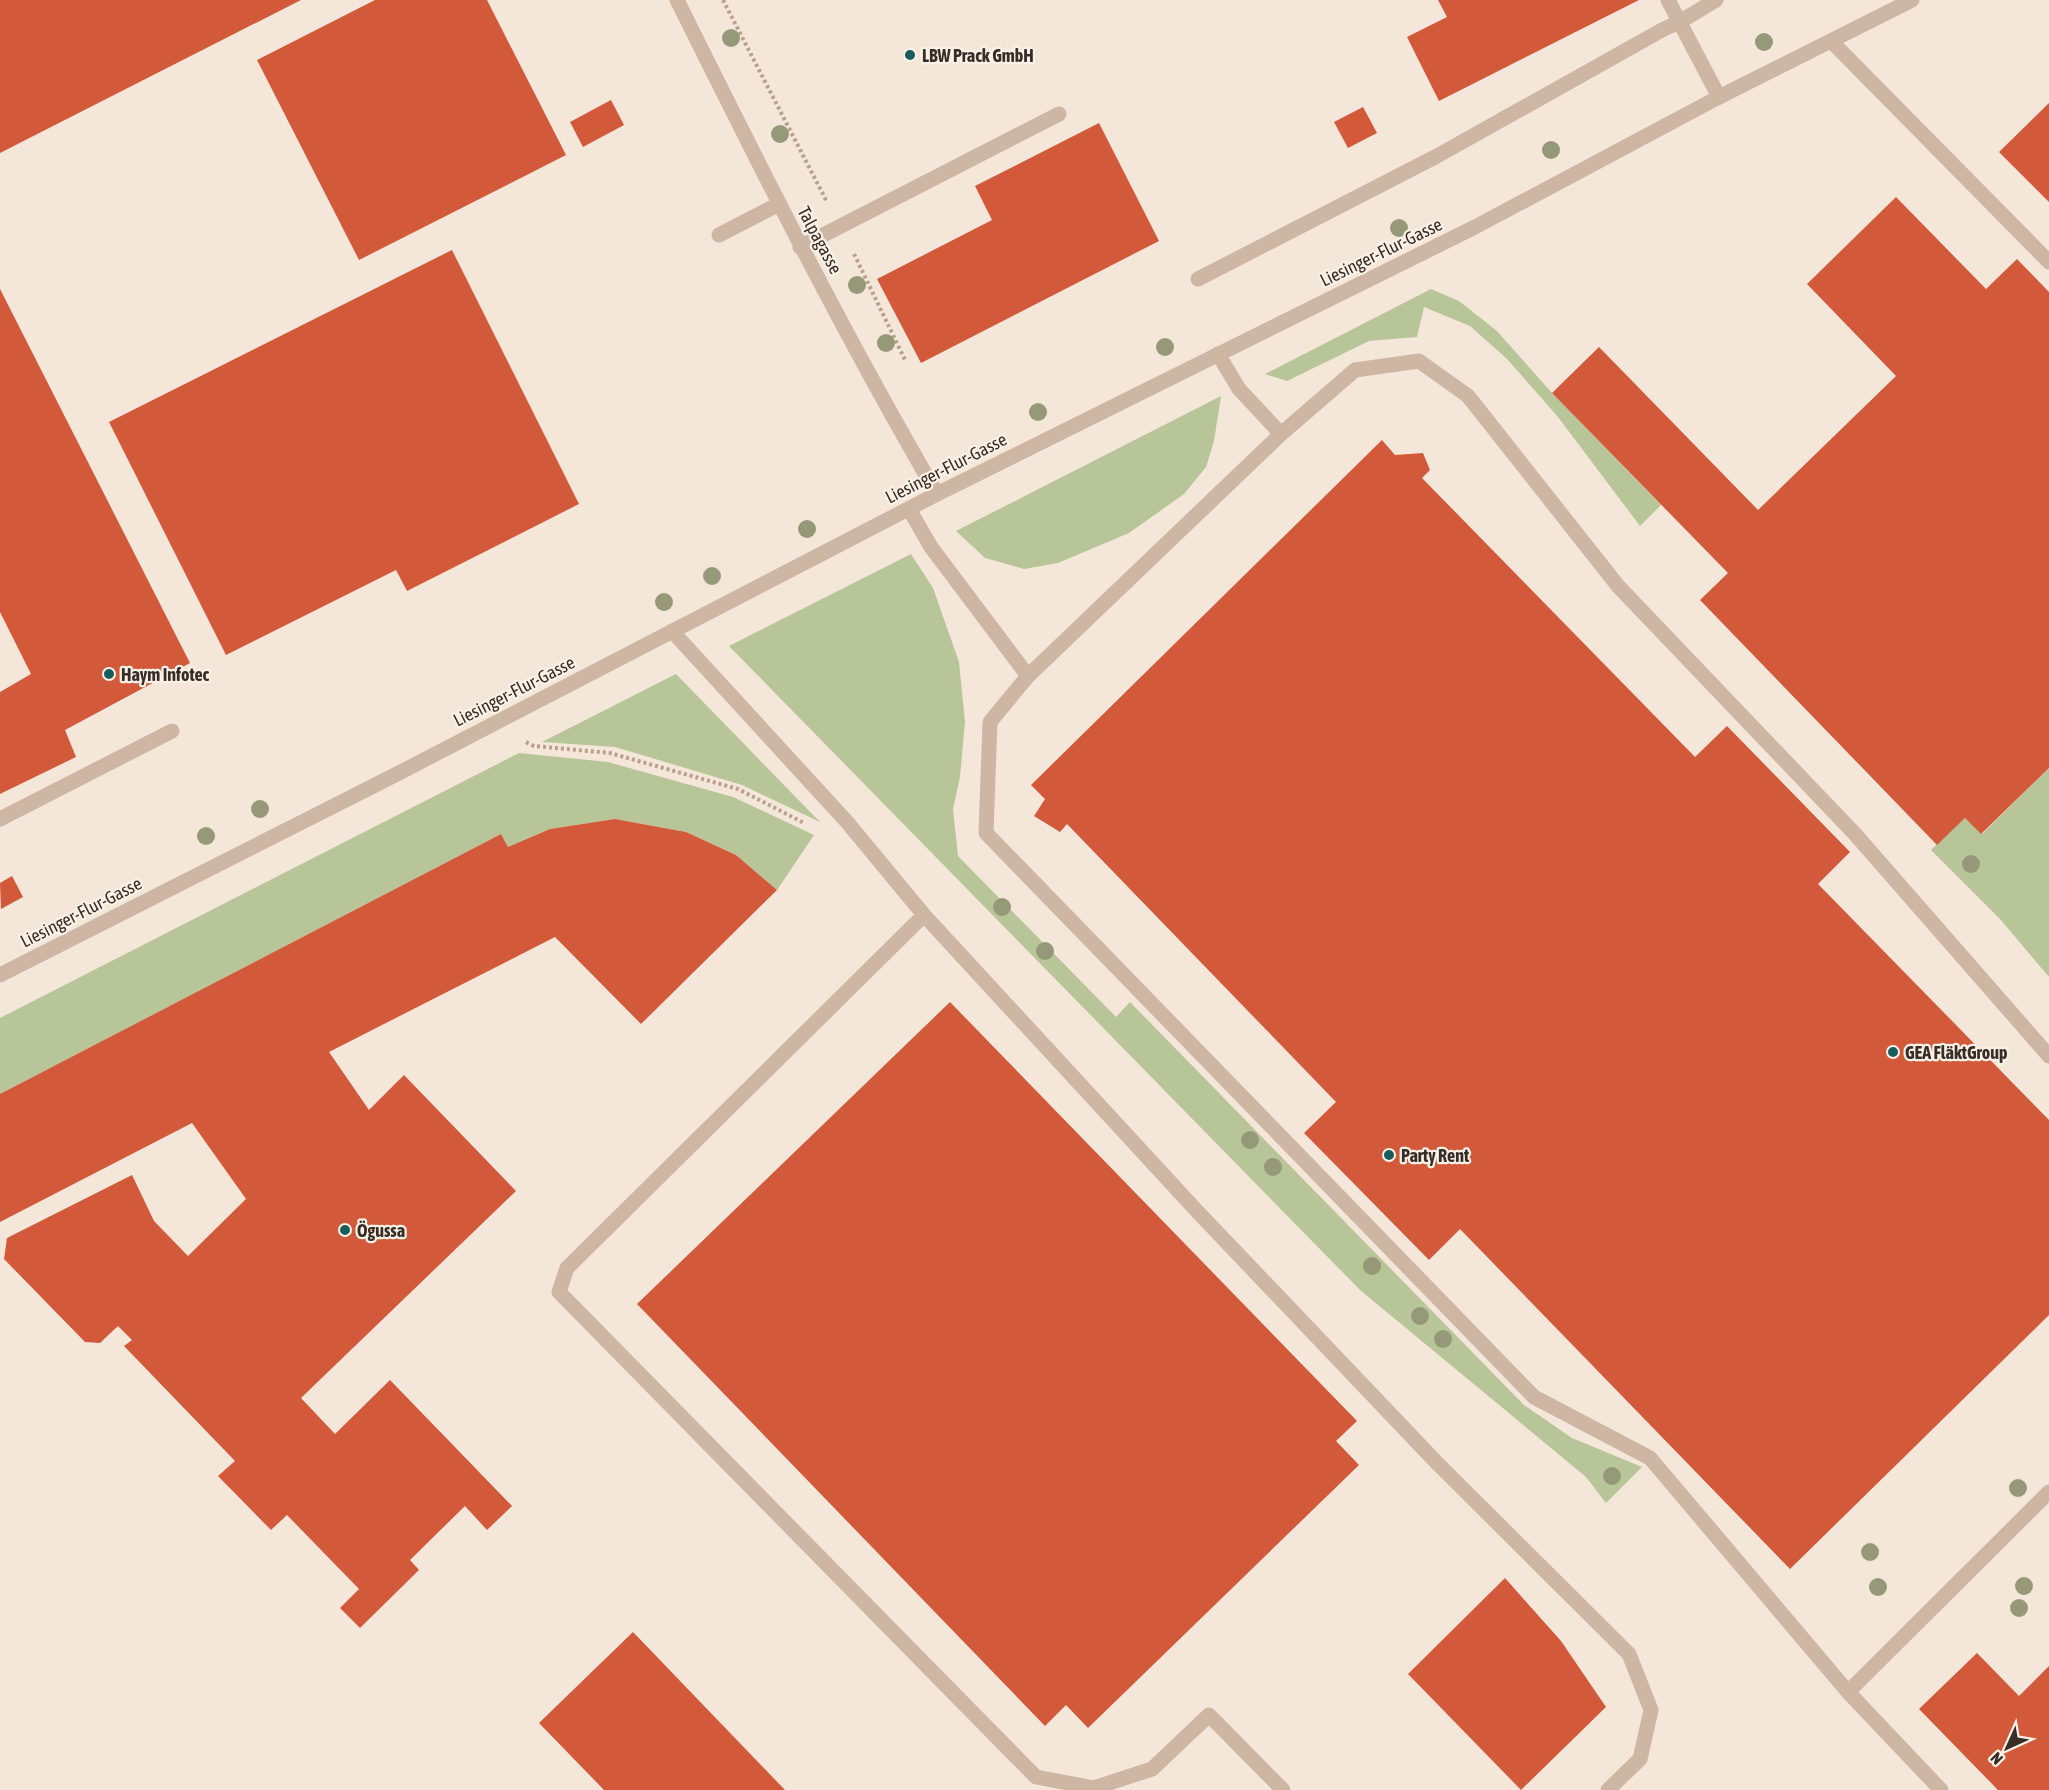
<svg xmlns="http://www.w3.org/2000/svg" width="2049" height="1790" font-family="'Asap Condensed',sans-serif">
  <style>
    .green { fill: #b8c598 }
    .building { fill: #d2593a }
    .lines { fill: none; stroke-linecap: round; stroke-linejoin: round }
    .path { stroke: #ba9f8f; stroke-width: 4; stroke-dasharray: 3 3; stroke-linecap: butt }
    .lane { stroke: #ceb6a5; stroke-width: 15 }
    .street { stroke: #ceb6a5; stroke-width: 15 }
    .tree { fill: #969978 }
    .poi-dot { fill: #185d5e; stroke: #fbf1e7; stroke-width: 2 }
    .labels { text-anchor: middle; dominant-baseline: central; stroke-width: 4.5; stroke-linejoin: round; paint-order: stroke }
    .poi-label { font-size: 18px; font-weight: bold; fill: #382c27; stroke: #fbf1e7; text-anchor: start }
    .street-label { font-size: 18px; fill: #382c27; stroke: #fbf1e7 }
  </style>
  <rect width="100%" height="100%" fill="#f4e7da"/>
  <path class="green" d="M1431,289L1459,301L1497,331L1552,393L1661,505L1640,526L1558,417L1507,359L1470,326L1424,307L1417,337L1369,341L1287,381L1265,374Z
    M1221,396L1214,441L1206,467L1184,494L1129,533L1058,563L1024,569L985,558L956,531Z
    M911,554L933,588L959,662L965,722L960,777L953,809L958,856L1116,1017L1130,1002L1524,1405L1572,1438L1642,1467L1606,1503L1586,1477L1360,1290L729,646Z
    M676,674L820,822L742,785L615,747L542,742Z
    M519,753L608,762L733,797L814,835L777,890L736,855L686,832L615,819L550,829L508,847L501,834L0,1094V1018Z
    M2049,768V977L2000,919L1931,850L1965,818L1982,834Z"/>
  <path class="building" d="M0,0H301L0,153Z
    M375,0H487L566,155L359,260L257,60Z
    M1438,0H1639L1439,101L1407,37L1447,17Z
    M611,100L624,125L583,147L570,122Z
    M2049,103V202L1999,152Z
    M1363,107L1377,133L1348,148L1334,122Z
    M1099,123L1159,241L921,363L877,279L992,220L975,186Z
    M1896,197L1986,289L2017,259L2049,292V768L1981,834L1965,818L1937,845L1700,600L1728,573L1552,393L1599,347L1758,510L1896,376L1807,284Z
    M452,250L579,504L407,591L396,570L226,655L109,422Z
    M0,289L190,663L65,730L76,757L0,794V692L31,674L0,612Z
    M1382,440L1395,455L1423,453L1430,470L1422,478L1695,757L1727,726L1850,852L1818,884L2049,1120V1315L1790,1569L1460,1229L1429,1260L1304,1133L1336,1102L1067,824L1060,832L1034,816L1045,799L1031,785Z
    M615,819L686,832L736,855L777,890L641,1024L555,937L329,1052L369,1110L404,1075L516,1191L301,1398L335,1434L390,1380L512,1506L487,1530L465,1506L410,1560L419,1570L360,1628L340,1608L359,1589L287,1515L271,1530L218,1476L235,1461L124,1346L132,1340L118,1326L100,1343L85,1342L4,1259L7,1238L132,1175L154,1221L188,1256L246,1199L192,1123L0,1222V1094L501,834L508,847L550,829Z
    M12,876L23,897L1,909L0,883Z
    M950,1002L1357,1421L1336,1441L1359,1465L1088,1728L1066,1705L1045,1726L637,1304Z
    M1505,1578L1561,1641L1606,1707L1521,1790L1408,1674Z
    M633,1632L785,1790H604L539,1723Z
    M1977,1653L2019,1696L2049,1666V1790H1998L1919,1709Z"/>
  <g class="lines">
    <path class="path" d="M723,0L827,202
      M854,254L906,362
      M526,742L534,746L610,753L738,789L804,823"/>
    <path class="lane" d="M1668,0L1719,97
      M1831,41L2049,262
      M719,235L779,204
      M800,247L1059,114
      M1198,279L1437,156L1662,30L1681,21L1716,0
      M1218,354L1239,389L1281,434
      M909,509L931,547L1028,676
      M672,631L847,822L924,915L1195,1209L1437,1463L1629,1654L1651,1710L1640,1759L1608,1790
      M0,819L172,731
      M924,915L567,1268L559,1292L1036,1777L1094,1788L1152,1769L1209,1715L1283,1790
      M1848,1692L2049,1492
      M1941,1790L1848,1692L1650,1458L1534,1397L986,833L990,722L1028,676L1281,434L1355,370L1419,361L1468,396L1618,586L1855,834L2049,1056"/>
    <path class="street" d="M677,0C760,167 843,333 937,494
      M0,975L395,775L937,494L1475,227L1719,97L1912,0"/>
  </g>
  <g class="tree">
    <circle cx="731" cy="38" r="9"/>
    <circle cx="1764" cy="42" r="9"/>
    <circle cx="780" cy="134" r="9"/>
    <circle cx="1551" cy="150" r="9"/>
    <circle cx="1399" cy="228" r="9"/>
    <circle cx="857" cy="285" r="9"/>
    <circle cx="886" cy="343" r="9"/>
    <circle cx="1165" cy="347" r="9"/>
    <circle cx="1038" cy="412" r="9"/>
    <circle cx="807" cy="529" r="9"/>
    <circle cx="712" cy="576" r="9"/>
    <circle cx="664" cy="602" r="9"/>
    <circle cx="260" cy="809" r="9"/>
    <circle cx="206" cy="836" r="9"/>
    <circle cx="1971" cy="864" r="9"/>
    <circle cx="1002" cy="907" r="9"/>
    <circle cx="1045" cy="951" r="9"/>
    <circle cx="1250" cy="1140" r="9"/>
    <circle cx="1273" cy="1167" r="9"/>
    <circle cx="1372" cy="1266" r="9"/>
    <circle cx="1420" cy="1316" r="9"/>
    <circle cx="1443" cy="1339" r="9"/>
    <circle cx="1612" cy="1476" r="9"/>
    <circle cx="2018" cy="1488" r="9"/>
    <circle cx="1870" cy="1552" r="9"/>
    <circle cx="2024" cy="1586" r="9"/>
    <circle cx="1878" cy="1587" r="9"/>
    <circle cx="2019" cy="1608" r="9"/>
  </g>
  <g class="poi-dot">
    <circle cx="910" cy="55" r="6"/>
    <circle cx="109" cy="674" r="6"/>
    <circle cx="1893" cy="1052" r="6"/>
    <circle cx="1389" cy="1155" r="6"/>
    <circle cx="345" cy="1230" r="6"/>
  </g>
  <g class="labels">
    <g class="poi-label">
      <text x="922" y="55">LBW Prack GmbH</text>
      <text x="121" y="674">Haym Infotec</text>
      <text x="1905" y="1052">GEA FläktGroup</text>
      <text x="1401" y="1155">Party Rent</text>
      <text x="357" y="1230">Ögussa</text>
    </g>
    <g class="street-label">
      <text transform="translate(820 240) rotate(62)">Talpagasse</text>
      <text transform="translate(1381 252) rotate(-26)">Liesinger-Flur-Gasse</text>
      <text transform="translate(946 468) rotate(-27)">Liesinger-Flur-Gasse</text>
      <text transform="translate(514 691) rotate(-27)">Liesinger-Flur-Gasse</text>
      <text transform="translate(81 912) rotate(-27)">Liesinger-Flur-Gasse</text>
    </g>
  </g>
  <g transform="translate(2007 1748) rotate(225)" stroke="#fbf1e7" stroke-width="4.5" paint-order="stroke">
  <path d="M0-4.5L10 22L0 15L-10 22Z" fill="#382c27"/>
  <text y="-9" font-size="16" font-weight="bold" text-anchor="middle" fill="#382c27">N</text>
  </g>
</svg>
